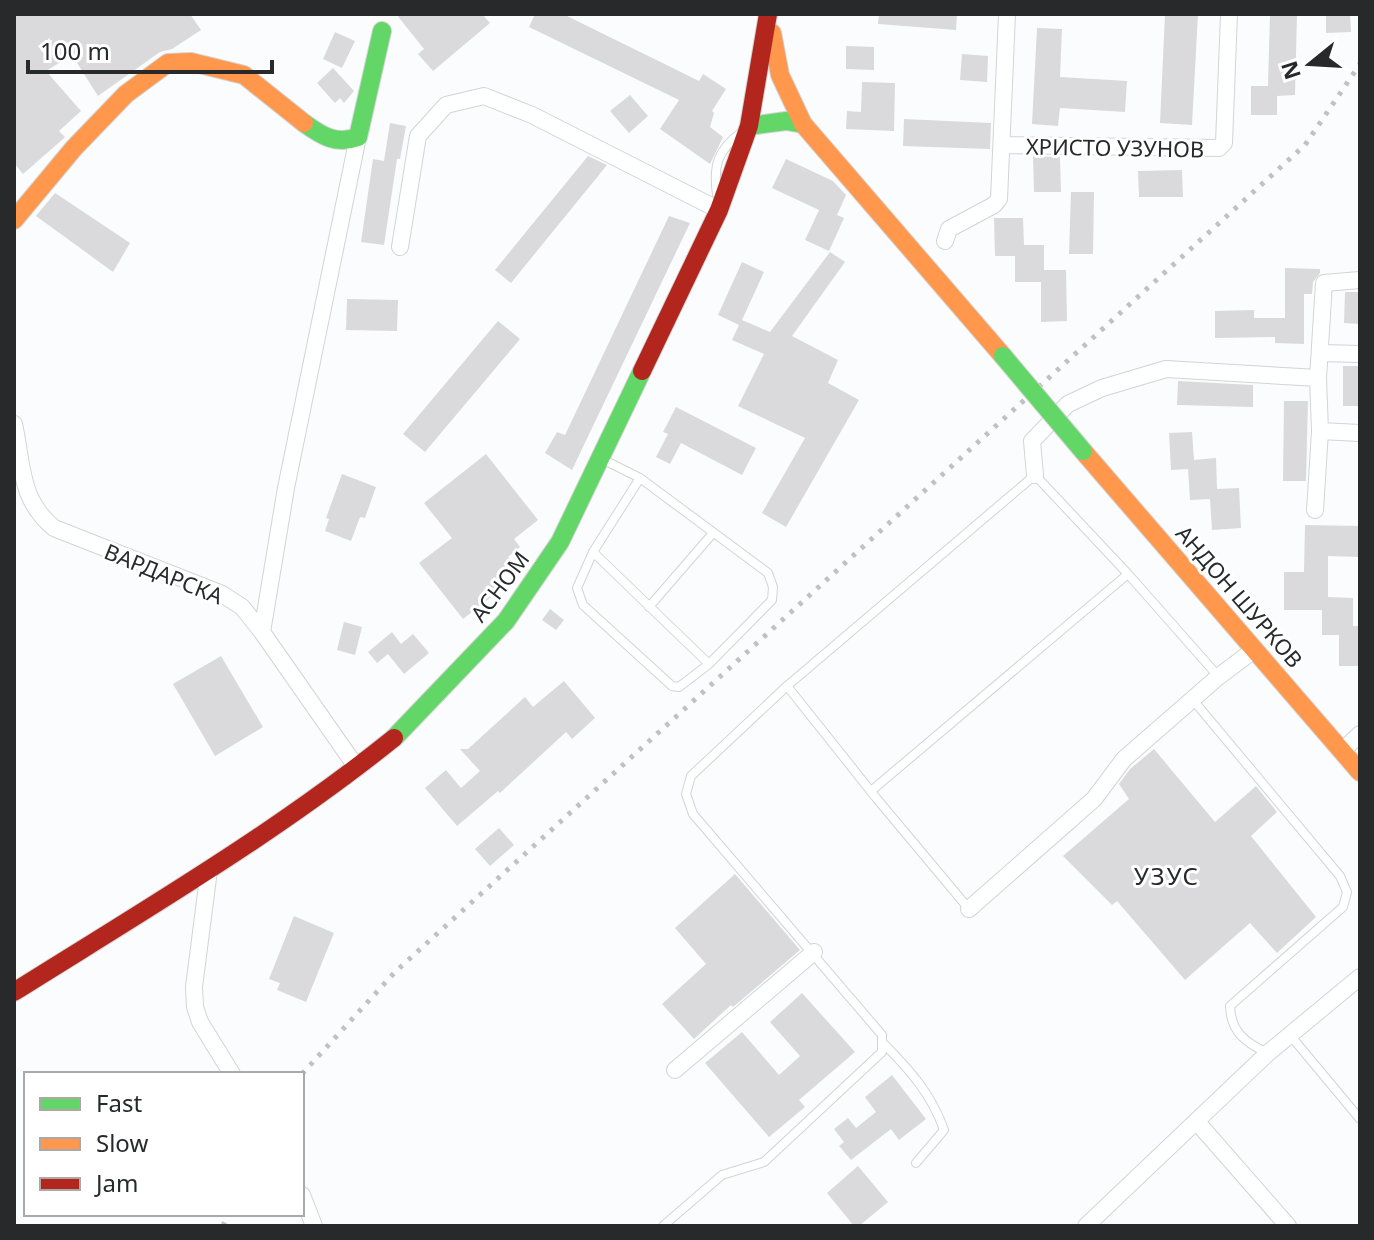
<svg xmlns="http://www.w3.org/2000/svg" width="1374" height="1240" font-family="'Noto Sans',sans-serif">
  <style>
    .building { fill: #dadadc }
    .lines { fill: none; stroke-linecap: round; stroke-linejoin: round }
    .lane-casing { stroke: #d2d4d5; stroke-width: 10 }
    .street-casing { stroke: #d2d4d5; stroke-width: 18 }
    .fast-casing { stroke: #d2d4d5; stroke-width: 20 }
    .slow-casing { stroke: #d2d4d5; stroke-width: 20 }
    .jam-casing { stroke: #d2d4d5; stroke-width: 20 }
    .lane { stroke: #feffff; stroke-width: 8 }
    .street { stroke: #feffff; stroke-width: 16 }
    .fast { stroke: #63d668; stroke-width: 18 }
    .slow { stroke: #ff974d; stroke-width: 18 }
    .jam { stroke: #b3261e; stroke-width: 18 }
    .rail { stroke: #c0c1c2; stroke-width: 5; stroke-dasharray: 4 8; stroke-linecap: butt }
    .fast-bridge-casing { stroke: #d2d4d5; stroke-width: 20; stroke-linecap: butt }
    .fast-bridge { stroke: #63d668; stroke-width: 18 }
    .labels { text-anchor: middle; dominant-baseline: central; stroke-width: 6; stroke-linejoin: round; paint-order: stroke }
    .street-label { font-size: 22px; fill: #27292b; stroke: #fff }
    .neighbourhood-label { font-size: 24px; letter-spacing: 2px; fill: #27292b; stroke: #fff }
  </style>
  <rect width="100%" height="100%" fill="#fbfcfd"/>
  <path class="building" d="M14,14H190L201,30L172,49L160,52L98,96L72,55L46,71L81,111L59,131L65,137L63,139L23,174L14,163Z
    M396,14H482L490,23L433,71L418,54L424,49Z
    M535,14H563L699,81L703,74L726,89L712,111L714,113L710,127L723,137L710,164L660,129L679,100L529,27Z
    M879,14H957L956,30L878,24Z
    M1165,14H1198L1192,125L1160,123Z
    M1270,14H1297L1295,95L1277,96V115H1251V86H1268Z
    M1326,14H1350L1351,32L1326,33Z
    M1037,28L1062,29L1060,77L1127,81L1125,112L1060,108L1058,126L1032,124Z
    M335,32L355,41L342,68L323,59Z
    M846,46L874,47V70L846,69Z
    M962,54L988,56L987,82L960,80Z
    M333,68L354,91L344,103L340,98L335,103L317,83Z
    M862,82L895,83L894,131L846,129L847,111L861,112Z
    M630,95L648,116L629,133L610,111Z
    M904,119L991,123L990,149L903,146Z
    M390,123L406,126L400,159H397L384,245L361,242L373,159L384,161Z
    M588,156L607,165L511,283L495,270Z
    M1033,156L1060,157L1061,192H1034Z
    M786,159L833,181L846,195L837,215L844,218L829,251L805,240L819,210L772,188Z
    M1182,170L1183,197H1139L1138,171Z
    M1071,192H1094L1093,254H1069Z
    M55,193L130,243L113,272L36,216Z
    M669,216L690,223L572,470L545,453L557,432L565,435Z
    M994,218H1023L1024,245H1044V270H1066L1067,321L1041,322V282H1015V256H995Z
    M830,252L845,262L792,336L838,360L828,383L859,400L786,527L762,513L805,438L738,406L764,354L732,340L739,325L718,315L742,262L764,272L742,320L770,332Z
    M1285,268L1320,269V273L1313,282L1312,294H1304V344L1275,343V337L1215,338V311L1254,310V318H1285Z
    M1345,292H1360V324L1344,323Z
    M347,299L398,300L397,331L346,330Z
    M498,321L520,339L425,452L403,434Z
    M1343,366H1360V406H1343Z
    M1178,381L1253,385V407L1177,405Z
    M1284,401H1308L1306,481H1283Z
    M676,407L756,448L742,475L681,443L670,464L656,457L668,434L663,432Z
    M1192,432L1194,460L1216,458L1217,489L1239,488L1241,528L1212,530L1210,499L1190,500L1188,469L1171,470L1169,433Z
    M486,454L538,520L514,539L520,547L508,557L514,564L495,579L503,588L463,619L419,563L452,538L424,503Z
    M342,474L376,487L365,518L360,517L351,541L325,531L329,519L326,518Z
    M1305,525L1360,526V557L1328,556V597L1353,598V626H1360V666H1339V635H1322V610H1284V572H1304Z
    M550,609L564,620L556,630L542,620Z
    M344,622L362,627L355,655L337,650Z
    M392,632L401,644L413,634L429,653L404,674L388,654L377,663L368,652Z
    M221,656L263,727L215,756L173,684Z
    M564,681L595,718L572,739L566,732L500,793L498,791L457,826L425,788L446,770L461,788L480,771L460,749H468L525,697L533,707Z
    M1154,749L1215,822L1256,786L1277,812L1251,836L1316,917L1277,953L1250,923L1185,980L1117,901L1112,905L1063,856L1129,799L1119,784L1130,769Z
    M499,828L514,845L490,866L475,849Z
    M735,874L800,950L733,1007L731,1005L694,1039L662,1004L706,964L675,928Z
    M294,916L334,933L306,1002L277,990L280,983L269,979Z
    M802,993L855,1052L799,1100L805,1107L769,1137L705,1063L742,1032L779,1075L800,1056L770,1022Z
    M892,1075L926,1119L899,1140L891,1129L851,1160L839,1146L844,1142L834,1129L848,1118L856,1128L876,1112L865,1097Z
    M858,1166L888,1202L859,1226H854L827,1193Z"/>
  <g class="lines">
    <defs>
      <path id="lane" d="M717,195C713,166 717,150 742,132
        M602,459L640,478L768,573L773,587L772,600L709,664L679,687L672,686L583,605L577,588L593,552L640,478
        M593,552L709,664
        M649,607L713,533
        M787,686L877,799L969,909
        M1193,700L1340,876L1347,892L1343,907L1230,1006C1231,1032 1245,1042 1267,1053
        M871,791L1128,574
        M1290,1035L1360,1119
        M884,1044C910,1070 932,1095 944,1130L916,1163
        M663,1226L722,1175L764,1162L882,1052V1035L693,814L686,794L691,776L787,686L1035,475L1128,574L1218,676"/>
      <path id="street" d="M1004,145L1219,148L1224,143L1229,14
        M945,241L949,229L994,205L999,199L1007,14
        M400,247L418,136L446,105L484,96L532,115L719,210
        M1321,353L1360,354
        M14,424C23,465 19,499 54,528L222,594L242,607L262,632L357,768
        M1320,431L1318,378L1324,283L1360,280
        M1035,475L1032,441L1068,404L1102,388L1166,369L1318,378
        M1315,510L1320,431L1360,433
        M262,632L286,488L358,137
        M1342,751L1360,734
        M209,870L194,987L195,1007L200,1022L232,1074
        M969,909L1094,799L1124,759L1218,677L1254,650
        M675,1070L814,952
        M1197,1122L1288,1226
        M302,1195L314,1226
        M1086,1226L1268,1053L1360,977"/>
      <path id="fast" d="M304,123C322,136 336,145 358,137L382,31
        M749,126L786,121L803,124
        M394,738L506,621L560,542L642,371"/>
      <path id="slow" d="M772,33L780,75L803,124L1003,356
        M14,220L74,148L126,94L168,63L191,62L244,75L304,123
        M1083,451L1360,772"/>
      <path id="jam" d="M642,371L719,210L749,126L768,14
        M14,992C143,911 276,833 394,738"/>
    </defs>
    <use href="#lane" class="lane-casing"/>
    <use href="#street" class="street-casing"/>
    <use href="#fast" class="fast-casing"/>
    <use href="#slow" class="slow-casing"/>
    <use href="#jam" class="jam-casing"/>
    <use href="#lane" class="lane"/>
    <use href="#street" class="street"/>
    <use href="#fast" class="fast"/>
    <use href="#slow" class="slow"/>
    <use href="#jam" class="jam"/>
    <path class="rail" d="M302,1074L395,972L1305,145L1360,64
      M223,1226L228,1214"/>
    <defs>
      <path id="fast-bridge" d="M1003,356L1083,451"/>
    </defs>
    <use href="#fast-bridge" class="fast-bridge-casing"/>
    <use href="#fast-bridge" class="fast-bridge"/>
  </g>
  <g class="labels">
    <g class="street-label">
      <text transform="translate(1115 147) rotate(1)">ХРИСТО УЗУНОВ</text>
      <text transform="translate(164 573) rotate(22)">ВАРДАРСКА</text>
      <text transform="translate(499 586) rotate(-53)">АСНОМ</text>
      <text transform="translate(1240 596) rotate(49)">АНДОН ШУРКОВ</text>
    </g>
    <g class="neighbourhood-label">
      <text x="1167" y="875">УЗУС</text>
    </g>
  </g>
  <rect width="1374" height="1240" fill="none" stroke="#27292b" stroke-width="32"/>
  <rect x="24" y="1072" width="280" height="144" fill="#ffffff" stroke="#a9a9aa" stroke-width="2"/>
  <rect x="40" y="1098" width="40" height="12" fill="#63d668" stroke="#a9a9aa" stroke-width="2"/>
  <text x="96" y="1112" font-size="24" fill="#27292b">Fast</text>
  <rect x="40" y="1138" width="40" height="12" fill="#ff974d" stroke="#a9a9aa" stroke-width="2"/>
  <text x="96" y="1152" font-size="24" fill="#27292b">Slow</text>
  <rect x="40" y="1178" width="40" height="12" fill="#b3261e" stroke="#a9a9aa" stroke-width="2"/>
  <text x="96" y="1192" font-size="24" fill="#27292b">Jam</text>
  <g transform="translate(1310 64) rotate(252)" stroke="#ffffff" stroke-width="6" paint-order="stroke">
  <path d="M0-6L14 30L0 20L-14 30Z" fill="#27292b"/>
  <text y="-12" font-size="22" font-weight="bold" text-anchor="middle" fill="#27292b">N</text>
  </g>
  <path d="M28 60v12h244v-12" fill="none" stroke="#27292b" stroke-width="4"/>
  <text x="40" y="60" font-size="24" fill="#27292b" stroke="#ffffff" stroke-width="6" paint-order="stroke">100 m</text>
</svg>
